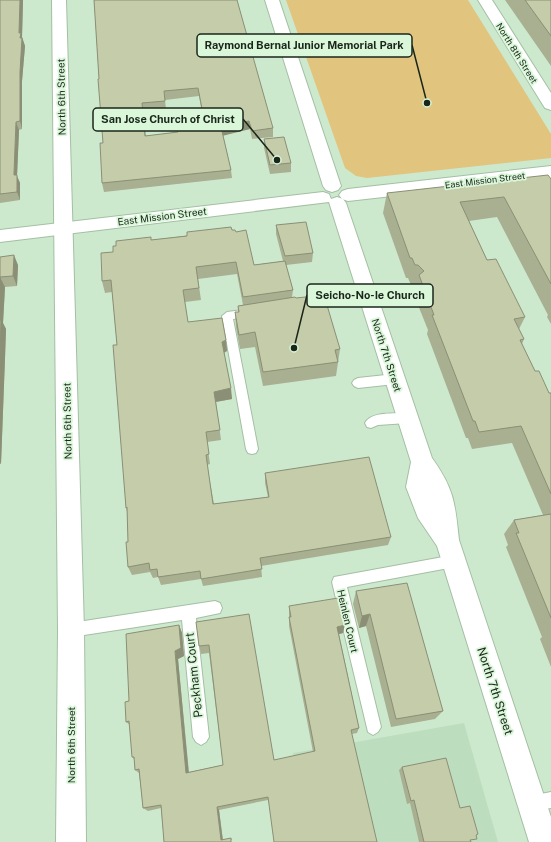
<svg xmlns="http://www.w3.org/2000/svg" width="551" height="842" font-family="'Public Sans',sans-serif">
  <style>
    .built { fill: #bddebe }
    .green { fill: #e1c47e }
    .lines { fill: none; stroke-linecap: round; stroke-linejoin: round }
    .service-casing { stroke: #a4bfa4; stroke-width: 2 }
    .minor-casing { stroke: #a4bfa4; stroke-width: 2 }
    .tertiary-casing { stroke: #a4bfa4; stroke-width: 2 }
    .service { fill: #fff; fill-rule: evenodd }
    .minor { fill: #fff; fill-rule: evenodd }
    .tertiary { fill: #fff; fill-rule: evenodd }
    .wall { fill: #a9af91; fill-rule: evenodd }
    .shaded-wall { fill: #8a8f76 }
    .building { fill: #c5cca9; stroke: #8a8f76; fill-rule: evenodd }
    .labels { text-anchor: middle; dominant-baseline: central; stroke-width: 3.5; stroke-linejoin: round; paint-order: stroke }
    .far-street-label { font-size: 9px; fill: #1b261b; stroke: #daf7da }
    .street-label { font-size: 10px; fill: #1b261b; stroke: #daf7da }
    .near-street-label { font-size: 12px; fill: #1b261b; stroke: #daf7da }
    .leader { fill: none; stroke: #1b261b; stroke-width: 1.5 }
    .callout-dot { fill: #1b261b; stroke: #daf7da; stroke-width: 1.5 }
    .callout { fill: #daf7da; stroke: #1b261b; stroke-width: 1.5 }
    .callout-label { font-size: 11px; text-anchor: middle; font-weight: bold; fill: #1b261b }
  </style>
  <rect width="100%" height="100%" fill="#cde9cd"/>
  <path class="built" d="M464,723L498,842H307L293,753Z"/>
  <path class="green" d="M286,0H468L551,134V158L367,178L356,176L345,168Z"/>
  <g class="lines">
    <defs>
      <path id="service" d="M413,286L418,290L413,294L310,309L305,305L310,301Z
        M251,309L256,313L255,316L233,319L258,449L256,453L252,454L248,453L246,449L222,316L227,312Z
        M395,374L399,376L401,379L399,382L395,384L358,388L354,386L352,383L354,380L358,378Z
        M407,413L411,414L413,418L411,422L407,423L378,425L371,428L367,427L365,423C371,411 395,414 407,413Z
        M454,555L459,556L461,561L459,566L454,567L347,587L381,727L378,732L373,735L368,732L332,582L334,577Z
        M215,601L220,603L222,608L220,613L196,618L209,737L206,742L201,745L196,742L193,737L182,620L71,637L66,635L64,630L66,625L71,623Z
        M551,792V808L531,811L525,809L523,803L525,797Z"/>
      <path id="minor" d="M52,0H66L84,630L86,842H56L58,630Z
        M478,0H492L551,93V110L545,108L543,105Z
        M551,166V178L348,201L342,199L339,195L342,191L348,189Z"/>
      <path id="tertiary" d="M265,0H279L341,186L338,190L332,192L326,190L323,186Z
        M323,192L329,194L331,199L337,197L343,199L346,203L432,458C454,489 455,502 459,540L551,817V842H529L437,546L418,518L406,487L411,462L329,202L0,242V230Z"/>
    </defs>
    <use href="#service" class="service-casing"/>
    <use href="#minor" class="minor-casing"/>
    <use href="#tertiary" class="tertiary-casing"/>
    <use href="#service" class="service"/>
    <use href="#minor" class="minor"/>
    <use href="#tertiary" class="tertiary"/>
  </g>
  <path class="wall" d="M0,0H23L22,37L25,46L22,81V129L19,130L17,176L20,183V200L0,203Z
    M94,0L273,128V137L252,139L250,129L223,135L231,170L232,178L104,192L102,183L103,143L99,79ZM199,96L203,119H201V123L178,132L146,136L143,111L166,109L165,100Z
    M505,0H551V66Z
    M264,139L291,163V172L270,174L264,148Z
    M551,179V324L547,317L548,315L497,217L469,221L487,260L525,317L519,329L524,339L522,344L535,371L549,393H551V667L540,639L542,637L506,547L508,545L504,534L514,520L543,515L512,443L472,449L468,438H466L427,334L428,330L414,295L416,287L414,285H411L408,278H406L383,213L387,193Z
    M276,225L313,253L312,262L286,265L293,290L292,297L296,298L340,349L336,376L263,386L255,347L240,349L236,327L235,312H238V306L243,305L237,274L198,279L201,300L185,302L188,322L226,340L227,351L224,353L232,399L216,402L221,440L207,442L210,464L207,465L214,504L268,497L265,483V473L391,537L388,545L261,566L262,577L203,586L201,579L161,585L158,577L153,578L150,572L132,575L128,567V542L127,512L126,508L117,345L112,292L105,293L102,281L113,252L116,246L151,240L232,230L236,232L254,265L283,261L276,234Z
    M0,257L18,265L17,286L5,287L3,323L6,329L5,358L1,464H0Z
    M356,591L443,711L435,719L391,727L366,626L359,628L353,604Z
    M289,606L343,633L339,634L359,728L357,733L352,734L268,800L219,810L223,840L231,838L232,840L164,842L161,808L148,811L143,808L139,773L135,770L134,759L132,757L130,725L126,722L129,701L179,625L182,633L184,656L178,659L189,772L223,765L209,653L201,654L199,646L196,622L274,760L313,752L289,626Z
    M402,767L460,808L476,835L470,840L471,842H419L410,803L407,804L399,770Z"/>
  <path class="shaded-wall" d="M20,0H23L22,37L25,46L22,81V129L20,121L19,33Z
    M249,121L250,129L222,136L221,127Z
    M16,122L19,130L17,176L20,183V200L17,192L14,175Z
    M14,255L18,265L17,286L13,276Z
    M0,277L5,287L3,323L6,329L5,358L1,464L0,462Z
    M226,340L227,351L223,353L222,342Z
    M231,388L232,399L215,402L214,392Z
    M370,614L366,626L359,628L362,616Z
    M179,625L182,633L184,656L178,659L189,776L186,773L175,651Z
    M345,625L343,633L335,635L337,627Z
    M217,807L219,810L223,842L221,840Z"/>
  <path class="building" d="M0,0H20L19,33H21L20,38H22L20,72V121L16,122L14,173V175H17V192L0,194Z
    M94,0H237L273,128L252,131L249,121L221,127L231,170L102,183L100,143H103L98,79H99ZM198,88L204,119H201L202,123L177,125L178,132L145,136L142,103L165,101L164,91Z
    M525,0H551V36Z
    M284,137L291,163L270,165L264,139Z
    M548,175L551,179V284L504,197L460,202L487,260L496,259L525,317L514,319L524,339L520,340L535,371H539L549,393H551V494L521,426L479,432L475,421H473L432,315H434L419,275L424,271L418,265H415L412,258H410L387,193Z
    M306,222L313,253L285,256L276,225Z
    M231,227L232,230H235L236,232L246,230L254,265L285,261L293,290L243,297L236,262L196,267L199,288L183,290L188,322L222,318L226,340L222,342L231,388L214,392L220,430L206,432L209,454L206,455L213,504L269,497L265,473L369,457L391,537L260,558L262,569L201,579L200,571L158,577L157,569L150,570L149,563L128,567L126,542H128L127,507L126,508L113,345H117L111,280L102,281L101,253L113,252V246H116V241L151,237V240L187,236V232Z
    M14,255L13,276L0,277V279V257Z
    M324,295L340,349L335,350L338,362L263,372L255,332L239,335L235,312H239L238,306L295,297L296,298Z
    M0,320H1L0,361Z
    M551,514V618L516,533H519L514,520Z
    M407,583L443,711L396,719L370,614L362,616L356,591Z
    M338,598L345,625L337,627L359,728L351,730L377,842H274L268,797L217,807L221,840L231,838V842H164L161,805L143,808L139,769L135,770L134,757H132L129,721L126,722L125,702L129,701L126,634L179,625L181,648L175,651L186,773L223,765L209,645L199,646L196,622L249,614L274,760L315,751L289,617H291L289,606Z
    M446,758L460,808L470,806L478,834L476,835L477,839L470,840L471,842H424L414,800L411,801L402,767Z"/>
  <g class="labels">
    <g class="far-street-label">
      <text transform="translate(517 53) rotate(58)">North 8th Street</text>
      <text transform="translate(485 180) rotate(-7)">East Mission Street</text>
    </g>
    <g class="street-label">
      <text transform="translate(61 97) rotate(-91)">North 6th Street</text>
      <text transform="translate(162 216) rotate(-7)">East Mission Street</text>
      <text transform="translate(387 355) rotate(72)">North 7th Street</text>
      <text transform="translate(67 421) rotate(-91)">North 6th Street</text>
      <text transform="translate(348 621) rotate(77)">Heinlen Court</text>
      <text transform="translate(71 745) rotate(-90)">North 6th Street</text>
    </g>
    <g class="near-street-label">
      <text transform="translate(194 675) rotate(-96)">Peckham Court</text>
      <text transform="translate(495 691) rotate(72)">North 7th Street</text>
    </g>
  </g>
  <path class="leader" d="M427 103L412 45M277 160L243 119M294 348L307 295"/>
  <g class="callout-dot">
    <circle cx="427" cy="103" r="4"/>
    <circle cx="277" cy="160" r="4"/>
    <circle cx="294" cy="348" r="4"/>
  </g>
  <g class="callout">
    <rect x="197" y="34" width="215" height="23" rx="4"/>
    <rect x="93" y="108" width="150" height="23" rx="4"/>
    <rect x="307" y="284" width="126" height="23" rx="4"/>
  </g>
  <g class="callout-label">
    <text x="304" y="49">Raymond Bernal Junior Memorial Park</text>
    <text x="168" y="123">San Jose Church of Christ</text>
    <text x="370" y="299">Seicho-No-Ie Church</text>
  </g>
</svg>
